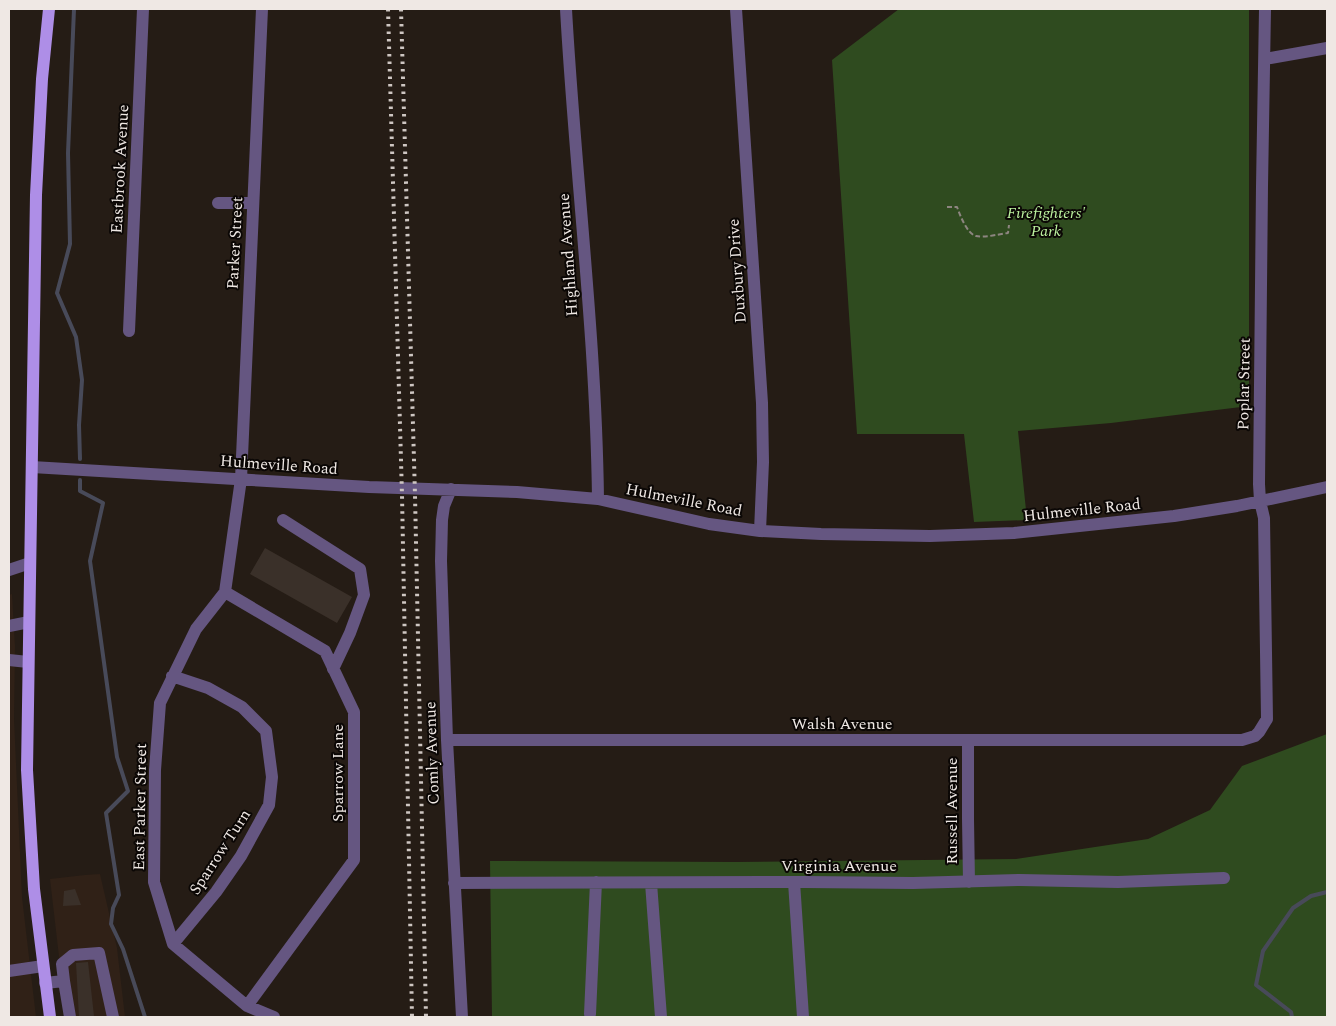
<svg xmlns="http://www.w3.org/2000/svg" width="1336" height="1026" font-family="Spectral,serif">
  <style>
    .built { fill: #302117 }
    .green { fill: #2f4b1f }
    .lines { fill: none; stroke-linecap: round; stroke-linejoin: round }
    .stream { stroke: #484a59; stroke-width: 4 }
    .building { fill: #3a3029 }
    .path { stroke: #8d8580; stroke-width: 2; stroke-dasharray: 5 2.5; stroke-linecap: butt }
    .minor { stroke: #655681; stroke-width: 12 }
    .major { stroke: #ae8ee7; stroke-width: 12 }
    .rail { stroke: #cec6c2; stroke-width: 4; stroke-dasharray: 2.5 5; stroke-linecap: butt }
    .labels { text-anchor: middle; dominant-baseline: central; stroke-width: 4; stroke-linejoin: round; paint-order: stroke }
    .street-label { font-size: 16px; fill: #efe8e4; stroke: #0b0705 }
    .park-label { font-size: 16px; font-style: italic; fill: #bbf19e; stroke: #0b0705 }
  </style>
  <rect width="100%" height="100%" fill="#251c15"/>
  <path class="built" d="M12,594L15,647L14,719L22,897L36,1017H9V595Z
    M100,874L117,948L125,1017H66L50,879L85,875Z"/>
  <path class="green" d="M899,9H1249V406L1111,423L1018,431L1027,520L974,522L964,434H857L832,60Z
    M1327,734V1017H492L490,861L736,862L1016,859L1148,839L1210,810L1242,766Z"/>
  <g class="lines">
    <path class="stream" d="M74,9L68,153L70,244L57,293L76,337L82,380L79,425L80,459
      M80,480V491L103,503L90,561L117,757L128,791L106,813L119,895L113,908L111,924L123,949L145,1017
      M1292,1017L1291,1012L1256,985L1263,951L1293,908L1311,896L1327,892"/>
  </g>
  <path class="building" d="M265,548L352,597L337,623L250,574Z
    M75,889L81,905L63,906L64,891Z
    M88,962L94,1016L79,1017L76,963Z"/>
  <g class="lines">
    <path class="path" d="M947,207H957C960,215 967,234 976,236C984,238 1000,234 1008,233L1009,225"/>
    <path class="minor" d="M566,9C575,172 596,335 598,499
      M736,9L762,403L763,462L760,531
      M1265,59L1327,48
      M218,203H253
      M129,331L143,9
      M32,467L369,487L517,492L598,499L709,524L760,531L821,534L930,536L1014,533L1174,516L1237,506L1327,487
      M451,489L444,506L442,520L441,561L447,740L462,1017
      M283,520L360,569L364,595L350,633L333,669
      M9,570L30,563
      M225,592L196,629L160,703L155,770L154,882L173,944L247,1006L274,1017
      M9,626L29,622
      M9,660L28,662
      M172,676L208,688L242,707L266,731L272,777L269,805L241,856L216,892L173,944
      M447,740H1242L1255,736L1259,732L1267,719L1264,518L1260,501L1259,484L1262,186L1265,9
      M968,740V819L969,882
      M794,882L803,1017
      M454,883L805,882L913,883L1020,880L1118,882L1224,878
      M651,883L661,1017
      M9,971L43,966
      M64,981L70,1017
      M45,983L64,981L62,964L73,955L99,953L113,1017
      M247,1006L354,860V712L325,651L225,592L241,479L262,9
      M590,1014L596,882"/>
    <path class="major" d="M49,9L42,79L36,195L27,770L34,889L50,1017"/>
    <path class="rail" d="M388,9L402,495L412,1017
      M401,9L415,495L426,1017"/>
  </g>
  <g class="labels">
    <g class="street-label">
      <text transform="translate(120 169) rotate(-87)">Eastbrook Avenue</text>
      <text transform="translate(235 243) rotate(-87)">Parker Street</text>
      <text transform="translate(568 255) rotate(-94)">Highland Avenue</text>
      <text transform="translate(737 271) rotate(-94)">Duxbury Drive</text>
      <text transform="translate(1244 384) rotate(-89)">Poplar Street</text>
      <text transform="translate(279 465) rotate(4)">Hulmeville Road</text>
      <text transform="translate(684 500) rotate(11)">Hulmeville Road</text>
      <text transform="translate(1082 510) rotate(-6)">Hulmeville Road</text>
      <text x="842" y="724">Walsh Avenue</text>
      <text transform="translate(432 753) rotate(-92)">Comly Avenue</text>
      <text transform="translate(338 773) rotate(-90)">Sparrow Lane</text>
      <text transform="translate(140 807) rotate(-89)">East Parker Street</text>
      <text transform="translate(952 811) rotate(-90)">Russell Avenue</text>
      <text transform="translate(220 852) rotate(-57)">Sparrow Turn</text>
      <text x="839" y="866">Virginia Avenue</text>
    </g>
    <g class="park-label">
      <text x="1046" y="213">Firefighters'<tspan x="1046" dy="18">Park</tspan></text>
    </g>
  </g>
  <rect width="1336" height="1026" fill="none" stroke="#efe8e4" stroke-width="20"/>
</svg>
